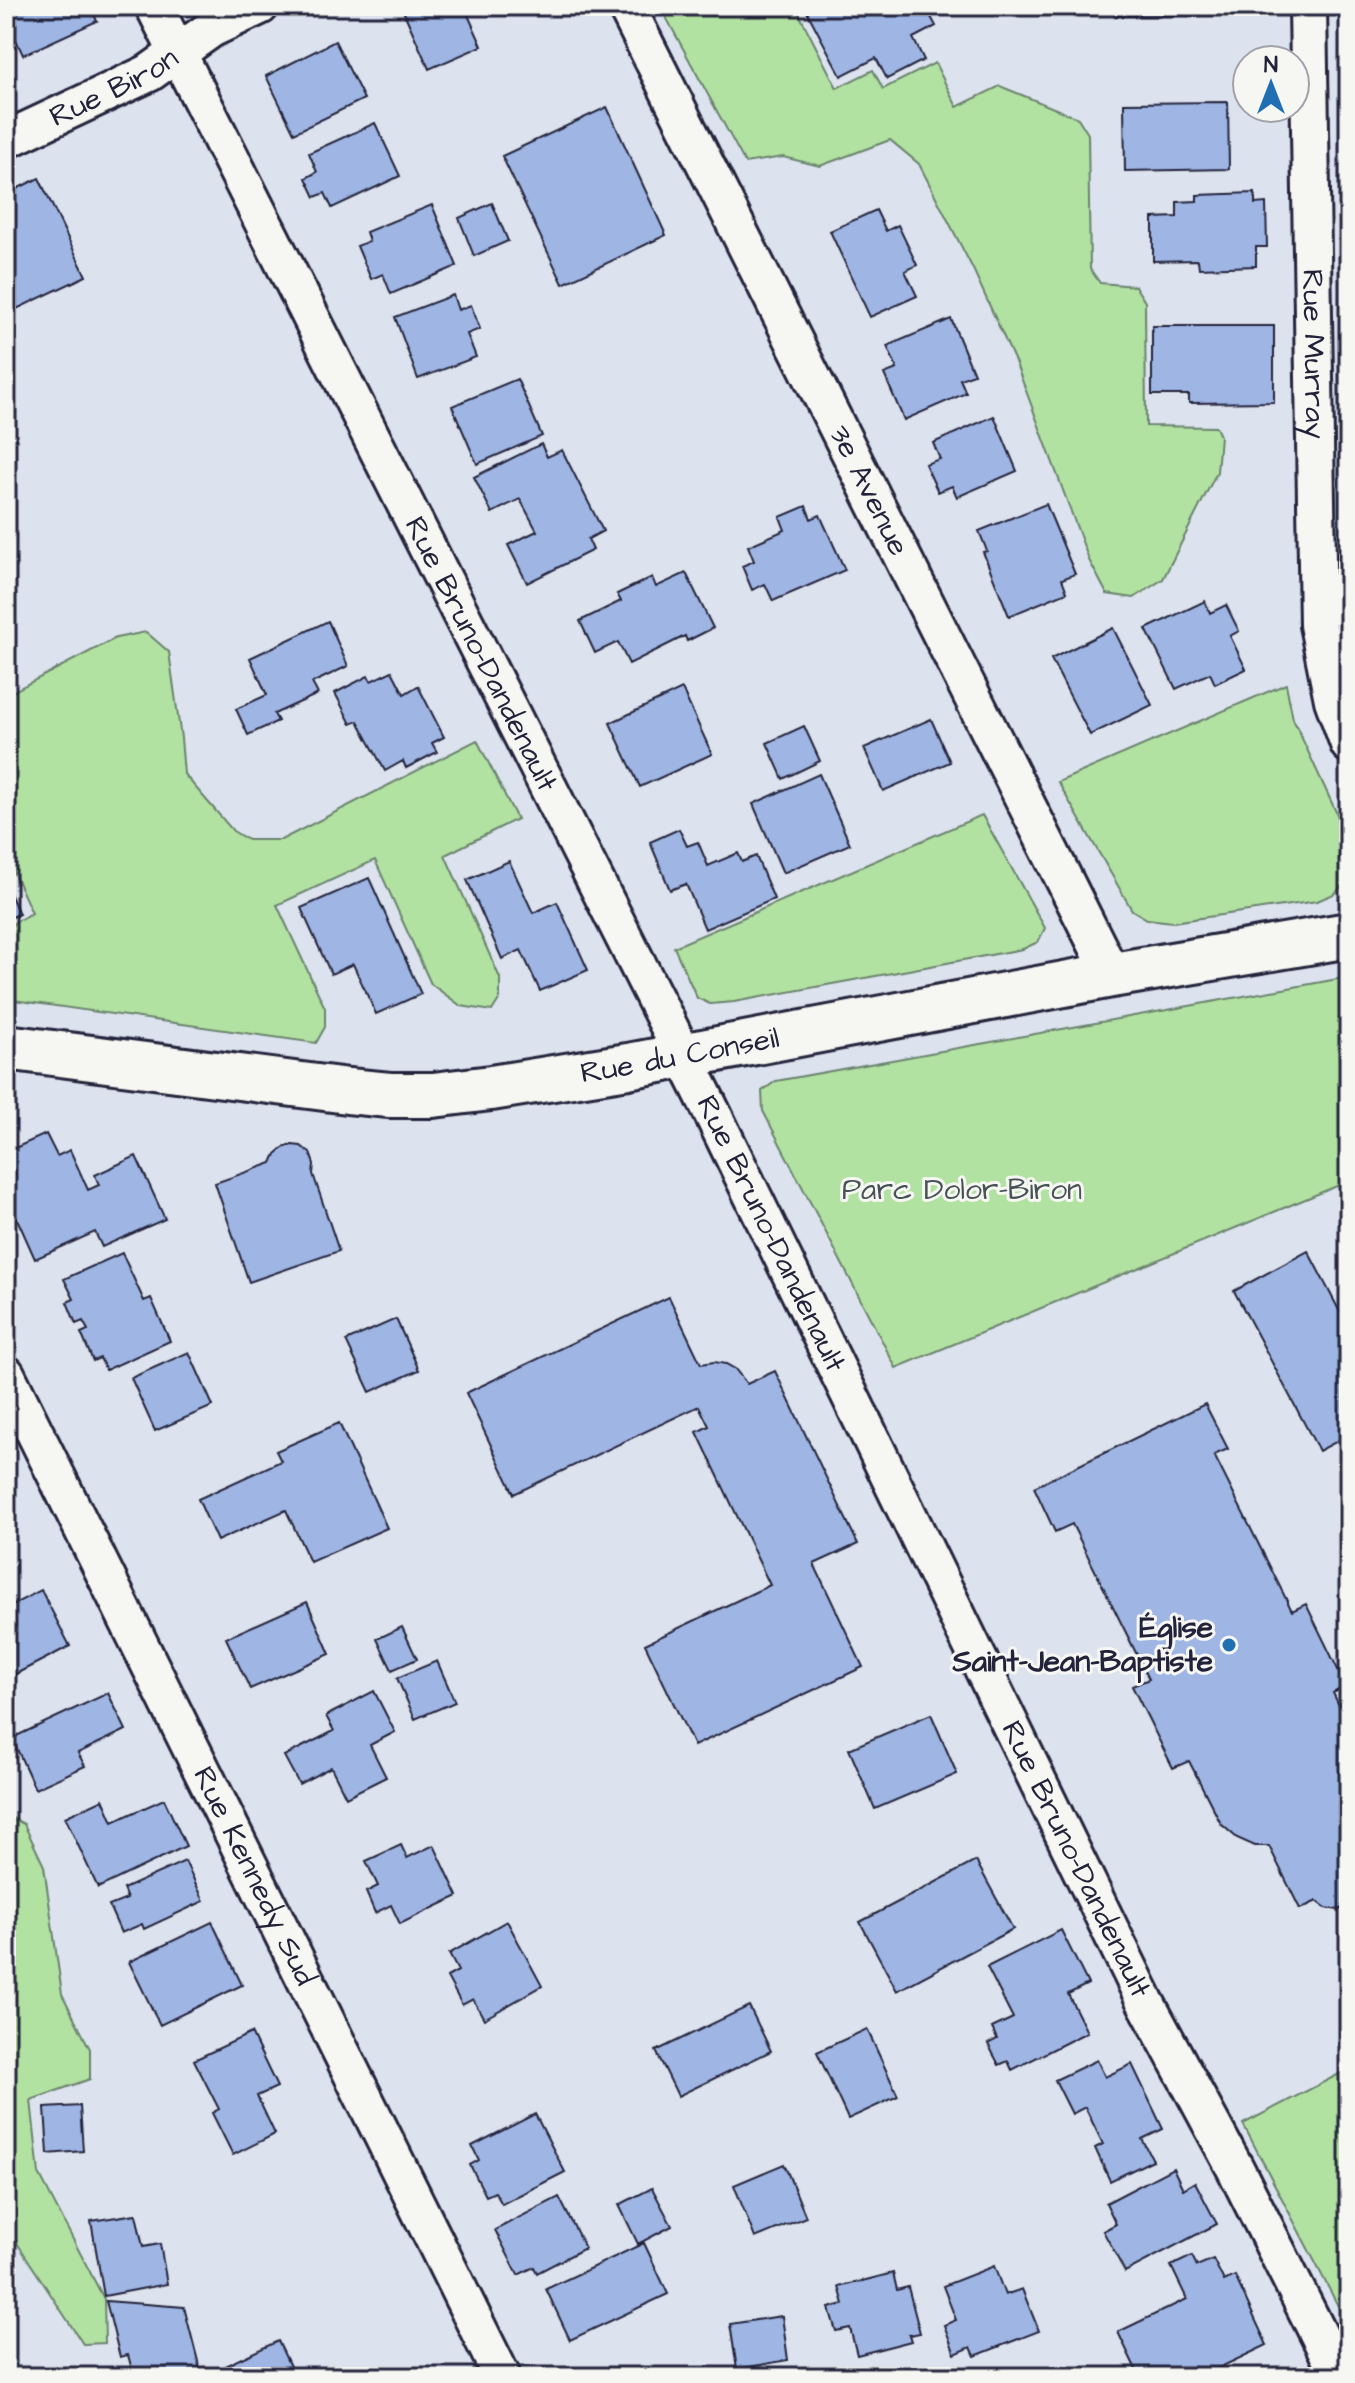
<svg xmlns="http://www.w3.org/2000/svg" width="1355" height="2383" font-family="'Architects Daughter',sans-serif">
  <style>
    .green { fill: #b2e2a1; stroke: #6a826e; stroke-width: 2 }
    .building { fill: #9fb6e4; stroke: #22223b; stroke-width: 2 }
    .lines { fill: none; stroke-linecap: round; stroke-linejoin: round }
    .street-casing { stroke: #22223b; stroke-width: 42 }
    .secondary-casing { stroke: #22223b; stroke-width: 50 }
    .street { stroke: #f6f6f2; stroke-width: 36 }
    .secondary { stroke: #f6f6f2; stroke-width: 44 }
    .poi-dot { fill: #1f6fb2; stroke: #f6f6f2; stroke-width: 3 }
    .labels { text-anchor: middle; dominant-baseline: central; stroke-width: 6; stroke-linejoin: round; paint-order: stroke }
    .street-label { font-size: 30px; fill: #22223b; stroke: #f6f6f2 }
    .park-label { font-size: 30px; fill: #465254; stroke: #f6f6f2 }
    .poi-label { font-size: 30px; font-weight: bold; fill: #22223b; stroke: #f6f6f2; text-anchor: end }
  </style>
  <rect width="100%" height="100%" fill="#dce3ee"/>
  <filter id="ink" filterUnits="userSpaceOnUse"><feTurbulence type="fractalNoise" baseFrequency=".0125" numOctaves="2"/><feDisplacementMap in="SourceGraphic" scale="16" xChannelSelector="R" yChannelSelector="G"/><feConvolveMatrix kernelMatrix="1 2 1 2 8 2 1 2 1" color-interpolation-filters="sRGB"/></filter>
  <g filter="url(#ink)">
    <path class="green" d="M660,6H795L837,88L873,70L883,89L935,63L957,107L1000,86L1078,118L1088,134L1090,269L1100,283L1135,286L1145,302L1146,426L1216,427L1220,436L1217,472L1163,579L1134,598L1107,594L1089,560L1016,364L973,269L919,164L890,140L820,166L783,157L745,163Z
      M146,632L169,652L181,738L184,774L233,831L248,840H281L477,740L517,819L445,855L500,978V998L492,1011L461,1006L431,984L375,860L277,905L325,1008V1027L316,1043L6,999V932L15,922L32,913L6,856V695L116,638Z
      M1286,684L1293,719L1349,840V879L1334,894L1317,901L1173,922L1147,919L1132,910L1058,782Z
      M982,815L1045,928L1038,942L1023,949L734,1002L710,1004L697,998L674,947Z
      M1349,977V1181L896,1368L763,1111L762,1091L776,1081Z
      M6,1815L24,1824L44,1866L62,1994L90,2049V2079L31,2100L39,2174L104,2299L105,2343L83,2344L6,2226Z
      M1349,2069V2327L1243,2124Z"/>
    <path class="building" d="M6,6H90L97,21L23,55L6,18Z
      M401,6H464L482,46L429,69Z
      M804,6H925L936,26L913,38L924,60L887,79L876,58L841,76Z
      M1109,6H1211V15L1114,16Z
      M335,41L364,99L294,133L266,76Z
      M1228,102L1229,169L1125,171L1124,103Z
      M607,107L666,235L563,284L502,156Z
      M375,123L400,176L332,208L325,193L315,197L306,178L317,172L309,153Z
      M39,178L86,276L6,314V194Z
      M1255,193V204L1266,203L1267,247H1256V266L1199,268L1198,260L1153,261V218L1177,217V202L1197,201V195Z
      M492,203L508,241L474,256L459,218Z
      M432,205L457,266L391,294L383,274L371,279L357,246L369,241L366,232Z
      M876,210L886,231L898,225L917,265L905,271L917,296L870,317L830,231Z
      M453,295L458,310L471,305L480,329L467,334L476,357L418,379L395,317Z
      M951,319L974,374L960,379L966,393L904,420L884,374L897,369L887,346Z
      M1152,326H1274V402L1189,403V395H1152Z
      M517,379L542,436L477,464L452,406Z
      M994,416L1017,471L957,497L952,486L938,492L925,464L940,459L933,443Z
      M541,444L547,457L562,450L603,531L588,539L593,550L527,583L508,545L537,531L520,499L492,513L474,477Z
      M1046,504L1075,574L1062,579L1067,592L1009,616L983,552L987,551L979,531Z
      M806,506L811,519L820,515L845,570L773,601L765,584L752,590L742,566L754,561L748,546L785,530L780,517Z
      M686,573L713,628L687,641L685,636L629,664L618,642L595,653L580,621L621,601L617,594L652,577L656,587Z
      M1205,601L1210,613L1226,605L1239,631L1230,636L1246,669L1215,684L1210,673L1176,689L1146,629Z
      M328,621L348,666L312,683L318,694L274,714L278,721L248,735L236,709L267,695L250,658Z
      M1113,628L1152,705L1090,735L1051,659Z
      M392,671L404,694L418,686L444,737L432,743L437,752L406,768L403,761L385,771L358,721L351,724L335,693L368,676L371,681Z
      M682,689L712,754L640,787L610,723Z
      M931,719L950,762L883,791L864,748Z
      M804,726L820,761L783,779L767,743Z
      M819,774L850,844L783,873L753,804Z
      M679,829L687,846L698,842L708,866L738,853L742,862L756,856L774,899L705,929L686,884L670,890L650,842Z
      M509,861L533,913L557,902L588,970L540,991L521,950L502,959L467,880Z
      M369,878L421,994L376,1014L353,964L331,974L301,908Z
      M6,884L19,914L6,920Z
      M46,1134L57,1156L70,1150L88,1190L99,1185L95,1175L136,1156L165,1219L102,1247L95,1232L35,1259L6,1194V1178L15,1174L6,1152Z
      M292,1145L301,1146L310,1153L314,1164L313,1174L339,1251L249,1282L215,1183L272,1163L276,1154L283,1148Z
      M1308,1251L1349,1329V1435L1319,1451L1234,1291Z
      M122,1253L144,1301L151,1298L170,1341L106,1370L100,1358L93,1361L81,1333L88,1330L83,1321L76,1324L67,1302L74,1299L64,1279Z
      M669,1297L701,1364L714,1362L726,1364L735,1369L747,1384L775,1371L858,1544L814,1564L863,1667L694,1746L645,1644L770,1585L697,1432L709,1426L699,1406L514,1494L466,1393Z
      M396,1319L419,1370L370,1392L346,1341Z
      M189,1352L213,1406L155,1431L131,1378Z
      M1205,1404L1228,1449L1214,1455L1292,1611L1306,1604L1346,1686L1333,1693L1349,1726V1812L1347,1815L1349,1819V1906L1338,1910L1326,1908L1317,1901L1300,1909L1269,1846H1255L1237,1838L1221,1824L1189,1761L1173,1768L1132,1686L1149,1679L1072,1524L1055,1532L1034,1487Z
      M339,1423L387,1528L310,1562L286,1510L217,1541L198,1499L281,1461L276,1451Z
      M6,1499L14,1519L6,1522Z
      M41,1590L70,1646L6,1679V1608Z
      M307,1602L330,1654L250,1689L226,1638Z
      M402,1627L417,1659L392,1670L377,1639Z
      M437,1661L455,1702L415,1719L397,1678Z
      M374,1691L395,1732L370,1745L386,1777L346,1797L331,1767L299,1784L284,1756L334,1731L326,1716Z
      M108,1693L126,1730L78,1753L85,1766L35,1789L12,1738Z
      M931,1714L957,1774L875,1809L849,1749Z
      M103,1799L113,1822L164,1799L186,1846L98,1888L65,1817Z
      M401,1845L407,1858L434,1845L458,1896L400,1924L391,1905L375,1913L366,1892L378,1886L366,1861Z
      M185,1861L204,1901L144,1929L142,1924L121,1933L109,1906L127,1899L123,1889Z
      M976,1861L1013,1929L897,1991L860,1922Z
      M507,1921L542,1986L484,2019L473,1999L462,2005L447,1977L458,1971L449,1954Z
      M212,1922L242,1985L160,2025L129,1962Z
      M1061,1930L1088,1984L1068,1994L1087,2032L1012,2070L1008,2061L999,2065L988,2044L997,2039L992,2028L1013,2018L987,1967Z
      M749,2006L771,2051L678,2096L656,2051Z
      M867,2029L898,2096L848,2119L817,2052Z
      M251,2033L277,2087L257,2096L275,2134L233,2155L212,2113L219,2109L194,2060Z
      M1097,2060L1105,2077L1132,2064L1163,2129L1142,2139L1153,2160L1110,2181L1095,2148L1103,2144L1085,2107L1072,2114L1055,2080Z
      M80,2106L83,2151L48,2154L45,2108Z
      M535,2114L565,2172L502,2204L495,2192L486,2196L470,2165L479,2160L472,2146Z
      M784,2164L806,2217L755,2238L734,2185Z
      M1173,2168L1183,2189L1195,2182L1217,2224L1125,2272L1103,2231L1116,2224L1106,2203Z
      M652,2188L672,2226L638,2244L619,2205Z
      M559,2197L585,2248L537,2273L534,2267L518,2275L495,2230Z
      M136,2214L143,2247L160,2244L167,2284L104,2296L91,2221Z
      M644,2243L668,2294L570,2340L546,2289Z
      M1192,2256L1197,2266L1213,2259L1224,2281L1235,2276L1267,2345L1200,2377L1139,2376L1118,2332L1187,2299L1171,2266Z
      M994,2266L1005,2295L1022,2289L1039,2331L975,2356L971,2347L955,2354L944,2325L956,2320L943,2286Z
      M893,2273L897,2290L908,2287L920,2333L909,2335L911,2341L857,2355L850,2328L836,2331L829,2308L844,2304L839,2287Z
      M106,2301L184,2307L202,2377H134L128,2355L120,2357Z
      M782,2316L788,2360L737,2369L730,2324Z
      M278,2341L295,2377H217L214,2371Z"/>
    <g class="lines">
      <defs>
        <g id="street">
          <path id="s1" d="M154,6L702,1092L1145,2001L1235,2168L1340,2377"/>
          <path id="s2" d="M626,6L1112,975"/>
          <path id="s3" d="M1308,6L1318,625L1333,700L1349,744"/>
          <path id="s4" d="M6,140L149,73L211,29L260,6"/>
          <path id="s5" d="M6,1374L502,2377"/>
        </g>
        <g id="secondary">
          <path id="s6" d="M6,1047L348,1091L390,1095H433L491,1088L628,1066L1112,975L1349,935"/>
        </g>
      </defs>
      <use href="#street" class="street-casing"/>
      <use href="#secondary" class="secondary-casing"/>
      <use href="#street" class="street"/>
      <use href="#secondary" class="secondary"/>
    </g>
  </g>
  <circle class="poi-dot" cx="1229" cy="1645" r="8"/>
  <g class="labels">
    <g class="street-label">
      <text stroke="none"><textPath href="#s4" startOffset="120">Rue Biron</textPath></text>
      <text stroke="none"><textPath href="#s3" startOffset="348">Rue Murray</textPath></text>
      <text stroke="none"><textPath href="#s2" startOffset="542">3e Avenue</textPath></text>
      <text stroke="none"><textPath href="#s1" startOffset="726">Rue Bruno-Dandenault</textPath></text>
      <text stroke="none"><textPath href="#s6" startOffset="680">Rue du Conseil</textPath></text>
      <text stroke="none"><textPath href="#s1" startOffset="1374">Rue Bruno-Dandenault</textPath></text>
      <text stroke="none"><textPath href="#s1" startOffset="2070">Rue Bruno-Dandenault</textPath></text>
      <text stroke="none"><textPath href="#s5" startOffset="560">Rue Kennedy Sud</textPath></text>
    </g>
    <g class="park-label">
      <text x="962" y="1190">Parc Dolor-Biron</text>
    </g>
    <g class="poi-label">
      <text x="1213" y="1628">Église<tspan x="1213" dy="34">Saint-Jean-Baptiste</tspan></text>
    </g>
  </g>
  <rect width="1355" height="2383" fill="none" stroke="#f6f6f2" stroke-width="32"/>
  <rect x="16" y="16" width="1323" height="2351" fill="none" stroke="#22223b" stroke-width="3" filter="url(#ink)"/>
  <g transform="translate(1271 84)"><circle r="38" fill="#f6f6f2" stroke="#a1a1a9" stroke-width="2"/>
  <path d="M0-6L14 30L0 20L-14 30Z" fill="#1f6fb2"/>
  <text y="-12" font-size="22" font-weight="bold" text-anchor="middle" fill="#22223b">N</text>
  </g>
</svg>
